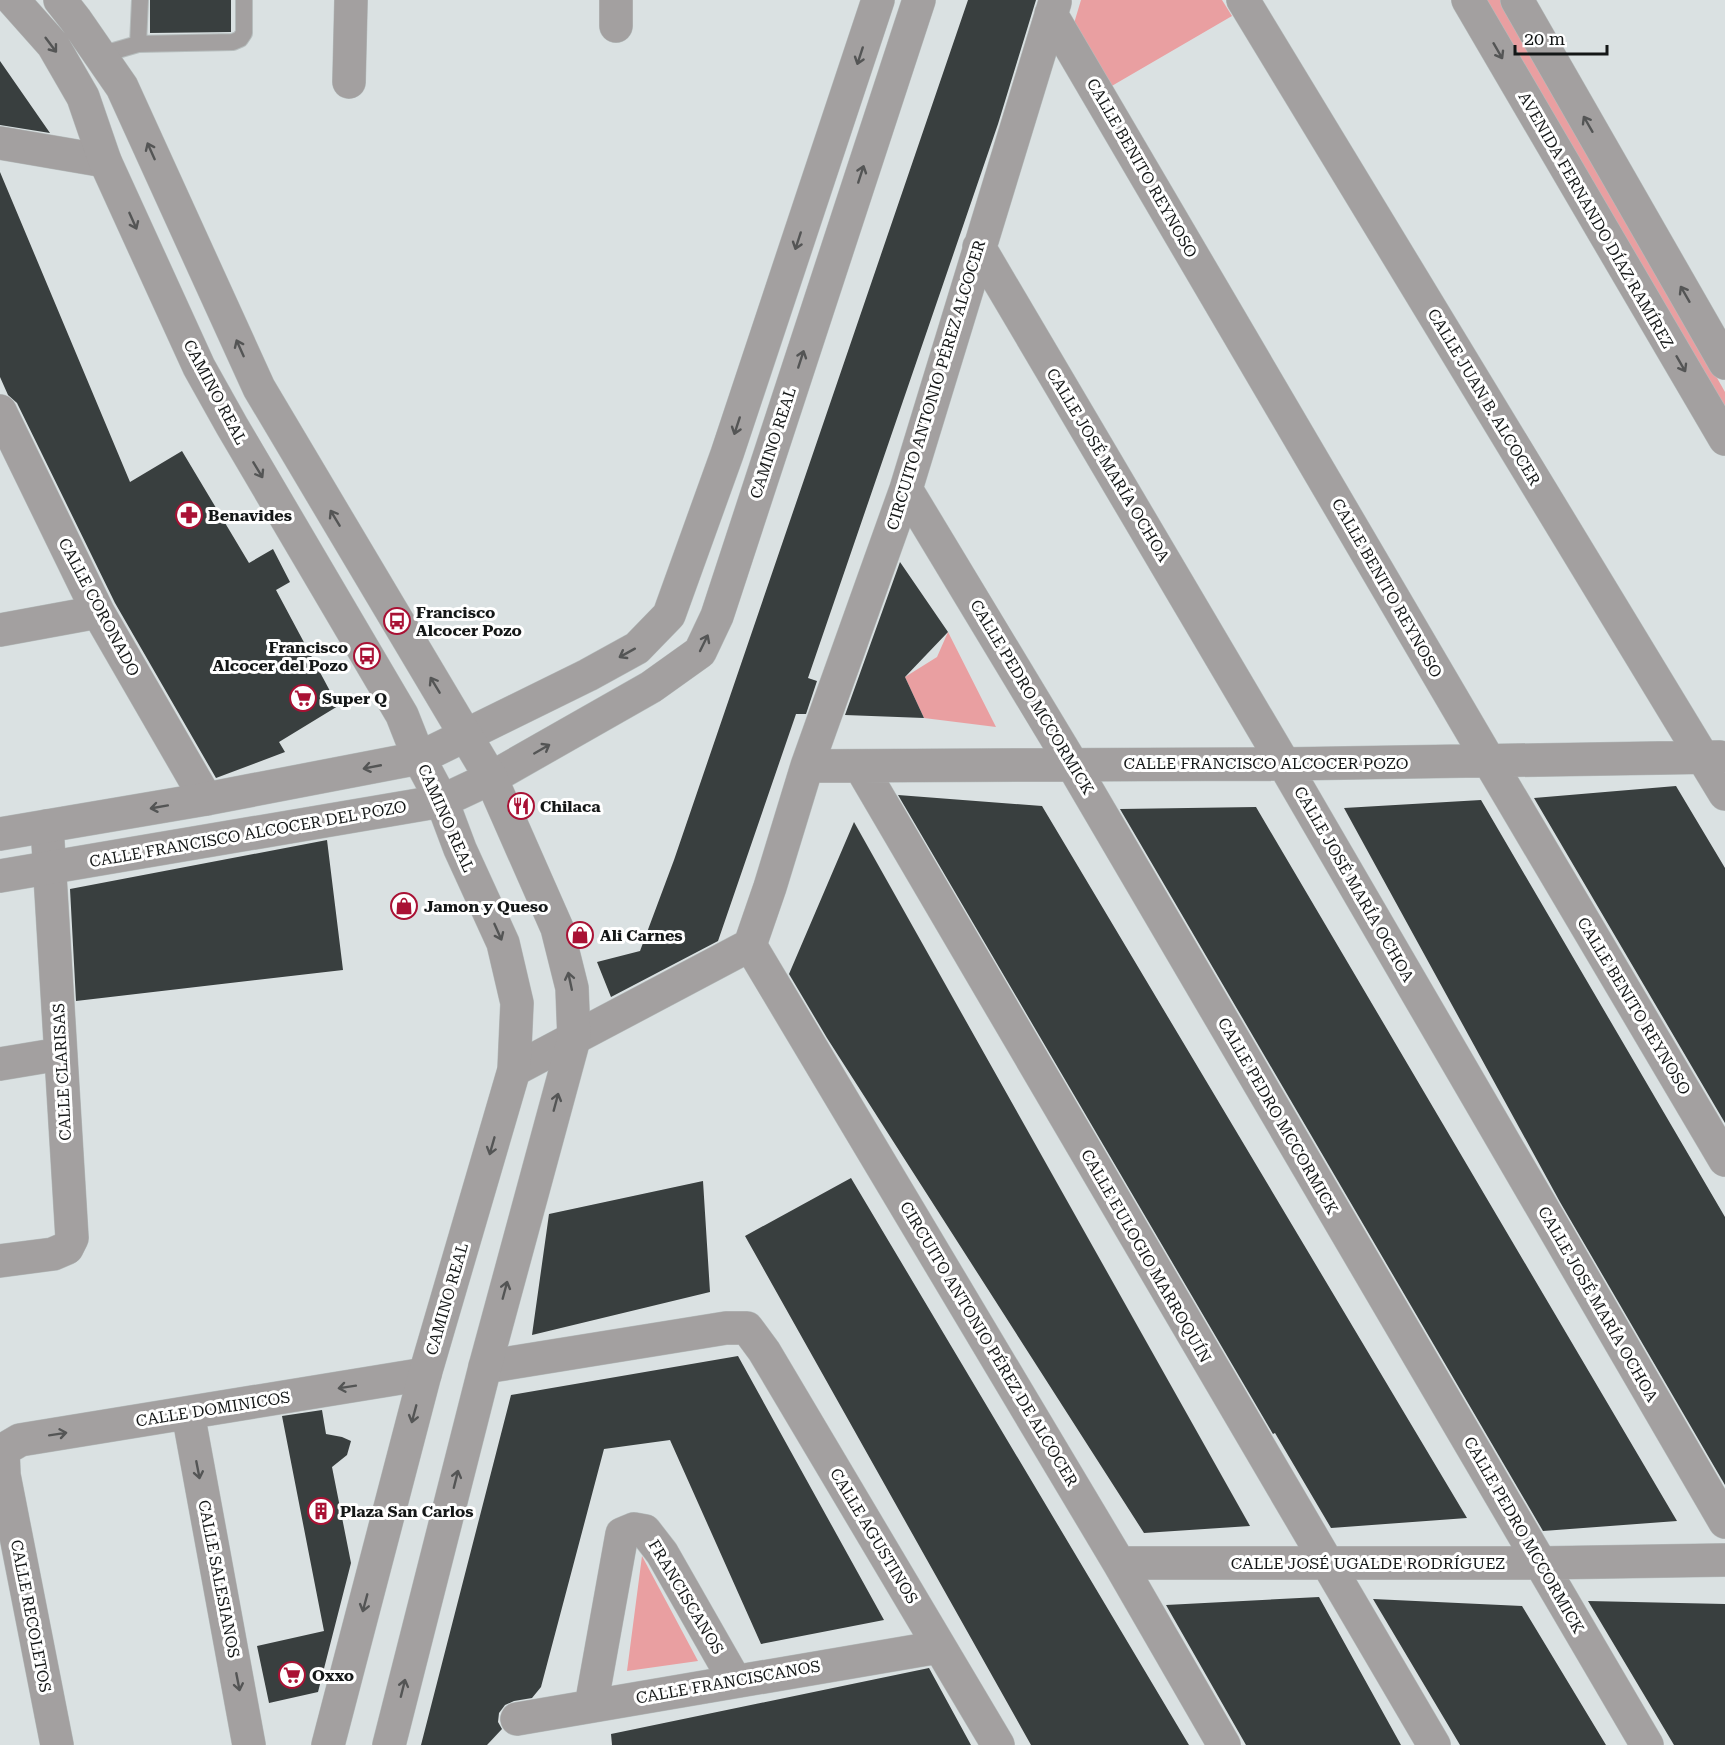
<svg xmlns="http://www.w3.org/2000/svg" width="1725" height="1745" font-family="'Roboto Serif',serif">
  <style>
    .green { fill: #e99fa1 }
    .building { fill: #393f3f }
    .lines { fill: none; stroke-linecap: round; stroke-linejoin: round }
    .service-casing { stroke: #b6bdbd; stroke-width: 18 }
    .minor-casing { stroke: #b6bdbd; stroke-width: 34 }
    .tertiary-casing { stroke: #b6bdbd; stroke-width: 34 }
    .service { stroke: #a3a0a0; stroke-width: 16 }
    .minor { stroke: #a3a0a0; stroke-width: 33 }
    .tertiary { stroke: #a3a0a0; stroke-width: 33 }
    .oneway { stroke: #545555 }
    .labels { text-anchor: middle; dominant-baseline: central; stroke-width: 6; stroke-linejoin: round; paint-order: stroke }
    .street-label { font-size: 16px; fill: #141717; stroke: #fff }
    .poi-label { font-size: 16px; font-weight: bold; fill: #141717; stroke: #fff; text-anchor: start }
  </style>
  <rect width="100%" height="100%" fill="#dae1e2"/>
  <path class="green" d="M1081,0H1222L1232,16L1110,87L1072,30Z
    M1475,0H1503L1725,392V413Z
    M948,632L996,727L924,718L905,677L937,657Z
    M642,1556L698,1661L627,1671Z"/>
  <path class="building" d="M150,0H231V32L150,33Z
    M968,0H1036L998,124L808,678L817,681L806,714H796L718,941L611,997L597,962L640,951L674,860Z
    M0,61L50,133L0,125Z
    M0,172L130,482L182,451L249,563L273,549L290,582L276,590L338,706L279,742L285,752L216,778L115,603L17,403L8,395L0,377Z
    M900,562L948,632L905,677L924,718L845,715Z
    M1676,786L1725,868V1123L1534,798Z
    M898,795L1042,806L1467,1518L1331,1528L1275,1433L1273,1434Z
    M1481,800L1725,1217V1485L1560,1202L1344,808Z
    M1256,807L1677,1521L1543,1531L1120,809Z
    M854,822L1250,1526L1144,1533L827,1038L789,974Z
    M327,840L343,970L76,1001L70,889Z
    M851,1178L1189,1745H1031L745,1236Z
    M703,1181L710,1292L532,1335L549,1214Z
    M738,1356L884,1620L761,1644L670,1440L604,1449L541,1687L532,1698L514,1701L505,1705L499,1713L498,1722L502,1729L487,1745H421L511,1395Z
    M322,1410L326,1434L342,1437L351,1441L347,1455L332,1467L351,1563L318,1692L269,1703L257,1646L324,1631L282,1416Z
    M1319,1597L1401,1745H1246L1166,1605Z
    M1373,1599L1522,1606L1606,1745H1460Z
    M1588,1601L1725,1604V1745H1674Z
    M929,1668L971,1745H612L611,1734Z"/>
  <g class="lines">
    <defs>
      <path id="service" d="M138,44L233,42L240,39L244,33V0
        M100,55L138,44L140,0"/>
      <path id="minor" d="M1243,0L1725,794
        M1468,0L1725,439
        M1517,0L1725,363
        M1051,14L1489,761L1725,1160
        M616,26V0
        M349,82L351,0
        M0,143L105,161
        M979,247L1284,764L1725,1522
        M0,411L98,612L206,799
        M906,489L1072,764L1647,1745
        M0,630L98,612
        M466,735L588,675L637,648L669,615L727,454L878,0
        M807,766L1284,764L1720,757
        M860,766L1434,1745
        M491,778L651,687L700,652L717,616L919,0
        M750,945L1119,1563L1224,1745
        M0,1064L60,1054
        M514,1070L750,945L770,887L807,766L906,489L1055,2
        M0,1261L53,1254L67,1248L72,1238L47,826
        M485,1367L726,1328H747L764,1351L998,1745
        M188,1413L249,1745
        M1119,1563H1540L1725,1560
        M591,1706L622,1534L634,1529L645,1531L662,1553L735,1681
        M517,1719L939,1647
        M57,1745L4,1475L3,1450L20,1440L425,1374"/>
      <path id="tertiary" d="M13,0L53,45L83,97L105,161L199,367L232,426L402,715L419,758L442,801L460,849L503,943L517,1003L514,1070L425,1374L328,1745
        M60,0L75,19L122,87L259,388L491,778L557,928L572,988L574,1039L485,1367L389,1745
        M0,834L206,799L419,758L466,735
        M0,876L442,801L491,778"/>
    </defs>
    <use href="#service" class="service-casing"/>
    <use href="#minor" class="minor-casing"/>
    <use href="#tertiary" class="tertiary-casing"/>
    <use href="#service" class="service"/>
    <use href="#minor" class="minor"/>
    <use href="#tertiary" class="tertiary"/>
  </g>
  <defs><path id="oneway-shaft" d="M-6 0H5M1.5-3L5.5 0L1.5 3" fill="none" stroke-width="1.6" stroke-linecap="round" stroke-linejoin="round" transform="scale(1.5)"/></defs>
  <g class="oneway">
    <use href="#oneway-shaft" transform="translate(51 45) rotate(53)"/>
    <use href="#oneway-shaft" transform="translate(1498 51) rotate(60)"/>
    <use href="#oneway-shaft" transform="translate(860 56) rotate(108)"/>
    <use href="#oneway-shaft" transform="translate(1588 124) rotate(-120)"/>
    <use href="#oneway-shaft" transform="translate(151 151) rotate(-114)"/>
    <use href="#oneway-shaft" transform="translate(861 174) rotate(-72)"/>
    <use href="#oneway-shaft" transform="translate(133 221) rotate(66)"/>
    <use href="#oneway-shaft" transform="translate(798 241) rotate(108)"/>
    <use href="#oneway-shaft" transform="translate(1685 294) rotate(-120)"/>
    <use href="#oneway-shaft" transform="translate(240 348) rotate(-114)"/>
    <use href="#oneway-shaft" transform="translate(801 359) rotate(-72)"/>
    <use href="#oneway-shaft" transform="translate(1681 364) rotate(60)"/>
    <use href="#oneway-shaft" transform="translate(737 426) rotate(108)"/>
    <use href="#oneway-shaft" transform="translate(258 470) rotate(59)"/>
    <use href="#oneway-shaft" transform="translate(335 518) rotate(-121)"/>
    <use href="#oneway-shaft" transform="translate(704 643) rotate(-64)"/>
    <use href="#oneway-shaft" transform="translate(627 653) rotate(151)"/>
    <use href="#oneway-shaft" transform="translate(435 685) rotate(-121)"/>
    <use href="#oneway-shaft" transform="translate(542 749) rotate(-30)"/>
    <use href="#oneway-shaft" transform="translate(372 767) rotate(169)"/>
    <use href="#oneway-shaft" transform="translate(159 807) rotate(170)"/>
    <use href="#oneway-shaft" transform="translate(498 932) rotate(66)"/>
    <use href="#oneway-shaft" transform="translate(570 981) rotate(-102)"/>
    <use href="#oneway-shaft" transform="translate(556 1102) rotate(-75)"/>
    <use href="#oneway-shaft" transform="translate(492 1146) rotate(106)"/>
    <use href="#oneway-shaft" transform="translate(505 1290) rotate(-75)"/>
    <use href="#oneway-shaft" transform="translate(347 1387) rotate(171)"/>
    <use href="#oneway-shaft" transform="translate(414 1414) rotate(105)"/>
    <use href="#oneway-shaft" transform="translate(58 1434) rotate(-9)"/>
    <use href="#oneway-shaft" transform="translate(198 1470) rotate(79)"/>
    <use href="#oneway-shaft" transform="translate(456 1479) rotate(-76)"/>
    <use href="#oneway-shaft" transform="translate(365 1603) rotate(105)"/>
    <use href="#oneway-shaft" transform="translate(238 1682) rotate(79)"/>
    <use href="#oneway-shaft" transform="translate(403 1688) rotate(-76)"/>
  </g>
  <defs>
    <symbol id="pharmacy-ring" viewBox="-11 -11 22 22"><circle r="9.5" fill="#fff" stroke="#a91134" stroke-width="1.5"/><path d="M-2-6h4v4h4v4h-4v4h-4v-4h-4v-4h4Z" fill="#a91134"/></symbol>
    <symbol id="bus-ring" viewBox="-11 -11 22 22"><circle r="9.5" fill="#fff" stroke="#a91134" stroke-width="1.5"/><path d="M-5-6H5V4H4V6H2V4H-2V6H-4V4H-5ZM-3.5-4V0h7V-4ZM-3.5 1.2v1.5H-2V1.2ZM2 1.2v1.5H3.5V1.2Z" fill="#a91134"/></symbol>
    <symbol id="supermarket-ring" viewBox="-11 -11 22 22"><circle r="9.5" fill="#fff" stroke="#a91134" stroke-width="1.5"/><path d="M-6-5.5h2.5l.6 2H6L4.5 2H-2.5L-4.4-4H-6ZM-1.5 3.2a1.3 1.3 0 1 0 .1 0ZM3 3.2a1.3 1.3 0 1 0 .1 0Z" fill="#a91134"/></symbol>
    <symbol id="restaurant-ring" viewBox="-11 -11 22 22"><circle r="9.5" fill="#fff" stroke="#a91134" stroke-width="1.5"/><path d="M-5-6h1v4h1v-4h1v4h1v-4h1v5L-1.5 .5V6h-2V.5L-5-1ZM5-6V6H3V1.5H1.5Q1.5-4 5-6Z" fill="#a91134"/></symbol>
    <symbol id="shop-ring" viewBox="-11 -11 22 22"><circle r="9.5" fill="#fff" stroke="#a91134" stroke-width="1.5"/><path d="M-5-2.5h2.3a2.7 3.5 0 0 1 5.4 0H5L5.5 6h-11ZM-1.5-2.5h3a1.5 2.3 0 0 0-3 0Z" fill="#a91134"/></symbol>
    <symbol id="building-ring" viewBox="-11 -11 22 22"><circle r="9.5" fill="#fff" stroke="#a91134" stroke-width="1.5"/><path d="M-4-6H4V6H1V3H-1V6H-4ZM-2.5-4.3h1.7v1.8h-1.7ZM.8-4.3h1.7v1.8H.8ZM-2.5-1h1.7V.8h-1.7ZM.8-1h1.7V.8H.8Z" fill="#a91134"/></symbol>
  </defs>
  <g fill-rule="evenodd">
    <use href="#pharmacy-ring" x="174" y="500" width="30" height="30"/>
    <use href="#bus-ring" x="382" y="606" width="30" height="30"/>
    <use href="#bus-ring" x="352" y="641" width="30" height="30"/>
    <use href="#supermarket-ring" x="288" y="683" width="30" height="30"/>
    <use href="#restaurant-ring" x="506" y="791" width="30" height="30"/>
    <use href="#shop-ring" x="389" y="891" width="30" height="30"/>
    <use href="#shop-ring" x="565" y="920" width="30" height="30"/>
    <use href="#building-ring" x="306" y="1496" width="30" height="30"/>
    <use href="#supermarket-ring" x="277" y="1660" width="30" height="30"/>
  </g>
  <g class="labels">
    <g class="street-label">
      <text transform="translate(1142 168) rotate(60)">CALLE BENITO REYNOSO</text>
      <text transform="translate(1596 220) rotate(60)">AVENIDA FERNANDO DÍAZ RAMÍREZ</text>
      <text transform="translate(936 385) rotate(-73)">CIRCUITO ANTONIO PÉREZ ALCOCER</text>
      <text transform="translate(215 392) rotate(62)">CAMINO REAL</text>
      <text transform="translate(1484 397) rotate(59)">CALLE JUAN B. ALCOCER</text>
      <text transform="translate(773 443) rotate(-72)">CAMINO REAL</text>
      <text transform="translate(1108 465) rotate(59)">CALLE JOSÉ MARÍA OCHOA</text>
      <text transform="translate(1387 588) rotate(60)">CALLE BENITO REYNOSO</text>
      <text transform="translate(99 607) rotate(62)">CALLE CORONADO</text>
      <text transform="translate(1032 697) rotate(59)">CALLE PEDRO MCCORMICK</text>
      <text x="1266" y="763">CALLE FRANCISCO ALCOCER POZO</text>
      <text transform="translate(446 818) rotate(66)">CAMINO REAL</text>
      <text transform="translate(248 834) rotate(-10)">CALLE FRANCISCO ALCOCER DEL POZO</text>
      <text transform="translate(1354 884) rotate(60)">CALLE JOSÉ MARÍA OCHOA</text>
      <text transform="translate(1634 1006) rotate(59)">CALLE BENITO REYNOSO</text>
      <text transform="translate(62 1072) rotate(-93)">CALLE CLARISAS</text>
      <text transform="translate(1278 1116) rotate(60)">CALLE PEDRO MCCORMICK</text>
      <text transform="translate(1146 1256) rotate(60)">CALLE EULOGIO MARROQUÍN</text>
      <text transform="translate(447 1299) rotate(-74)">CAMINO REAL</text>
      <text transform="translate(1598 1304) rotate(60)">CALLE JOSÉ MARÍA OCHOA</text>
      <text transform="translate(989 1344) rotate(59)">CIRCUITO ANTONIO PÉREZ DE ALCOCER</text>
      <text transform="translate(213 1409) rotate(-9)">CALLE DOMINICOS</text>
      <text transform="translate(1524 1535) rotate(60)">CALLE PEDRO MCCORMICK</text>
      <text transform="translate(874 1536) rotate(59)">CALLE AGUSTINOS</text>
      <text x="1368" y="1563">CALLE JOSÉ UGALDE RODRÍGUEZ</text>
      <text transform="translate(219 1579) rotate(79)">CALLE SALESIANOS</text>
      <text transform="translate(686 1597) rotate(59)">FRANCISCANOS</text>
      <text transform="translate(31 1616) rotate(79)">CALLE RECOLETOS</text>
      <text transform="translate(728 1682) rotate(-10)">CALLE FRANCISCANOS</text>
    </g>
    <g class="poi-label">
      <text x="208" y="515">Benavides</text>
      <text x="416" y="612">Francisco<tspan x="416" dy="18">Alcocer Pozo</tspan></text>
      <text x="348" y="647" text-anchor="end">Francisco<tspan x="348" dy="18">Alcocer del Pozo</tspan></text>
      <text x="322" y="698">Super Q</text>
      <text x="540" y="806">Chilaca</text>
      <text x="424" y="906">Jamon y Queso</text>
      <text x="600" y="935">Ali Carnes</text>
      <text x="340" y="1511">Plaza San Carlos</text>
      <text x="312" y="1675">Oxxo</text>
    </g>
  </g>
  <path d="M1515 45v9h92v-9" fill="none" stroke="#141717" stroke-width="3"/>
  <text x="1524" y="45" font-size="18" fill="#141717" stroke="#ffffff" stroke-width="4.5" paint-order="stroke">20 m</text>
</svg>
